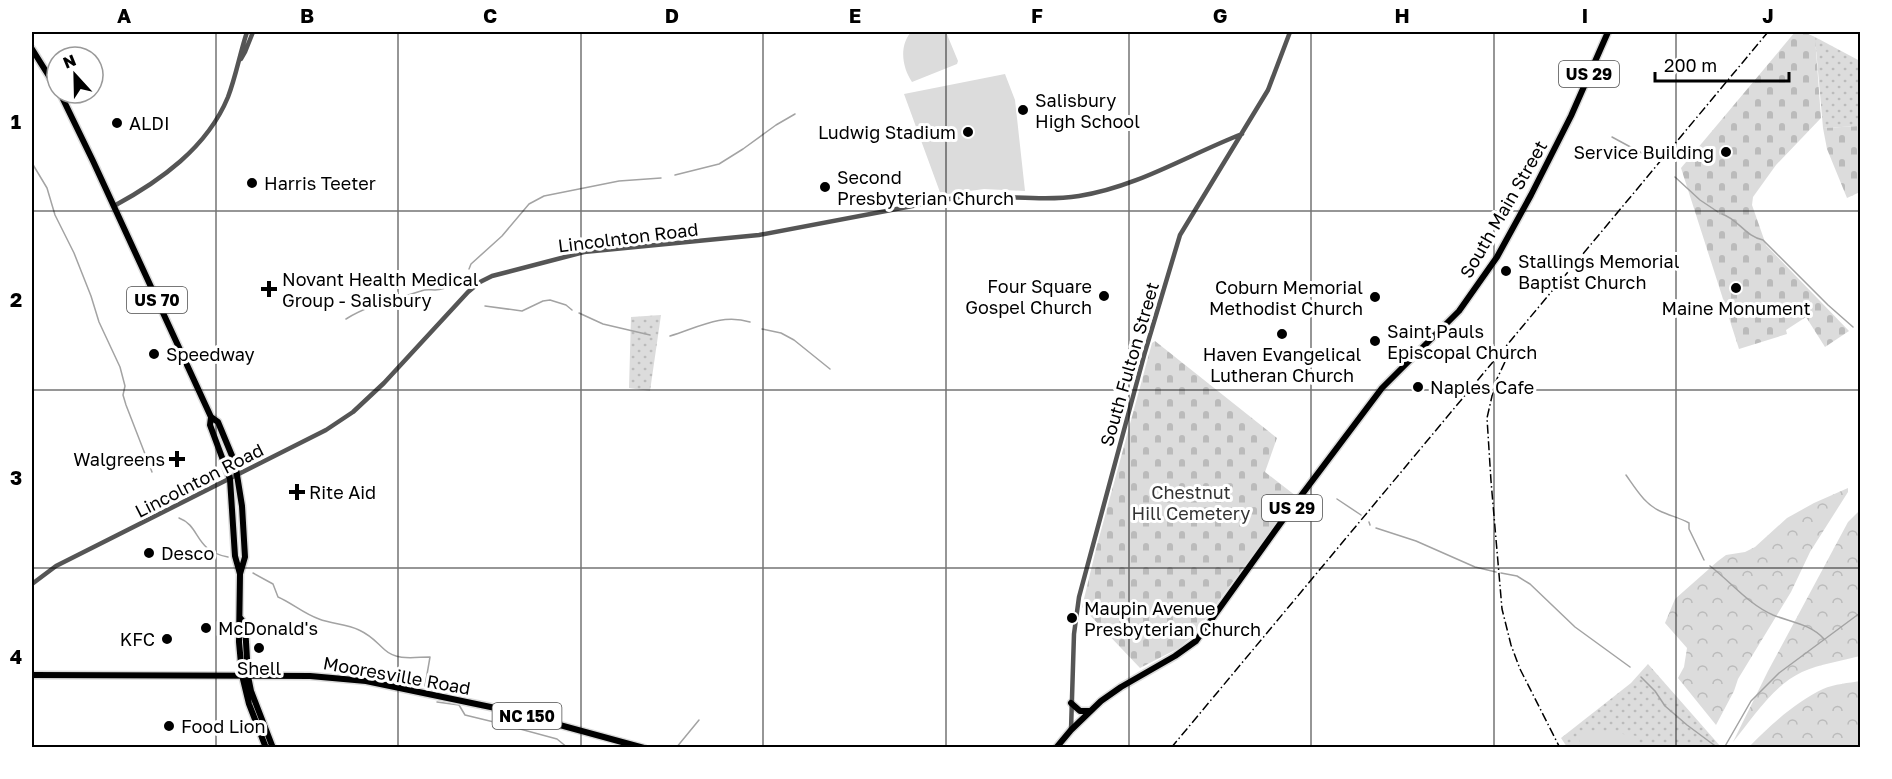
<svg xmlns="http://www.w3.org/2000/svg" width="1892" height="779" font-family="'Golos Text',sans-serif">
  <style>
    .grass { fill: url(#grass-dots) }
    .forest { fill: url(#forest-crowns) }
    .cemetery { fill: url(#cemetery-stones) }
    .garden { fill: #dcdcdc }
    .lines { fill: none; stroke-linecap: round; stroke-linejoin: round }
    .stream { stroke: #a3a3a3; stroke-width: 1.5 }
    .primary-casing { stroke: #dbdbdb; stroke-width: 9 }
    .trunk-casing { stroke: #dbdbdb; stroke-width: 9 }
    .tertiary { stroke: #555; stroke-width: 4.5 }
    .primary { stroke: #000; stroke-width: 6 }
    .trunk { stroke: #000; stroke-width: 6 }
    .rail { stroke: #000; stroke-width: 1.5; stroke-dasharray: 9 3 1.5 3; stroke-linecap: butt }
    .grid { fill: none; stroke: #000; stroke-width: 1.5; stroke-opacity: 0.55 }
    .poi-dot { fill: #000; stroke: #fff; stroke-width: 2 }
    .labels { text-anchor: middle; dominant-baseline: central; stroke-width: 6; stroke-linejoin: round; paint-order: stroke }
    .shield { fill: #fff; stroke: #4c4c4c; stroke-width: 1.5 }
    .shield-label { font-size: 16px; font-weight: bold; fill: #000 }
    .poi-label { font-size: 18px; fill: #000; stroke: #fff; text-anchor: start }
    .street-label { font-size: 18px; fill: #000; stroke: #fff }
    .park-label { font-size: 18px; fill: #333; stroke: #fff }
    .neatline { fill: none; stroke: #000; stroke-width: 2 }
    .grid-label { font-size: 20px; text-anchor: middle; font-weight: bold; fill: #000 }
  </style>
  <defs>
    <pattern id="grass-dots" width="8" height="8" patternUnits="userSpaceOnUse" patternTransform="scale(1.5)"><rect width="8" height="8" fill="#dcdcdc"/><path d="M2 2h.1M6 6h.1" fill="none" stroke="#bbb" stroke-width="1.8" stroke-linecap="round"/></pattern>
    <pattern id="forest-crowns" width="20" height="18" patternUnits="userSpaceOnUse" patternTransform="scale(1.5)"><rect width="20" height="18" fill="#dcdcdc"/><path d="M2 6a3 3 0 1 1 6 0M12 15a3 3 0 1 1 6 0" fill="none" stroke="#bbb"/></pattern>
    <pattern id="cemetery-stones" width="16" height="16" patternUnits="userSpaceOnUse" patternTransform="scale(1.5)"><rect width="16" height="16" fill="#dcdcdc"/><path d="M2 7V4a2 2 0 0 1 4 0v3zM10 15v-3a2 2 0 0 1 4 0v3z" fill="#bbb"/></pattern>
  </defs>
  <rect width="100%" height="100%" fill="#fff"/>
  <path class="grass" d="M1815,37L1860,61V126L1823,128Z
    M661,315L650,391L629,388L631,317Z
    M1648,664L1721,747H1567L1561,738L1631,683Z"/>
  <path class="forest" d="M1848,488V492L1810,552L1791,592L1738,679L1734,691L1716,725L1678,678L1684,667L1687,648L1665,623L1675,599L1718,561L1726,555L1745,552L1755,547L1787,518L1814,503Z
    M1859,511L1860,656C1841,661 1820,664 1802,672C1772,686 1753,718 1733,742L1768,671L1848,522Z
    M1860,681V747H1749C1769,726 1797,701 1823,689C1834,684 1849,683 1860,681Z"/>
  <path class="cemetery" d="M1795,32H1804L1815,37L1821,118L1776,165L1753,197L1752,205L1766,245L1849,331L1825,347L1806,317L1786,330L1787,334L1739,349L1681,168Z
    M1860,126V192L1847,198L1827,149L1823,128Z
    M1155,341L1277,438L1265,472L1296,496L1193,636L1179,648L1140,668L1082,607L1096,549L1152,343Z"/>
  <path class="garden" d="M911,32H946L958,61L957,64L912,82C902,67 899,46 911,32Z
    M1005,74L1015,100L1025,191L984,189L941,195L904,94Z
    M1579,731L1616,733L1637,736L1639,739L1638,747H1580Z"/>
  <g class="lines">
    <path class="stream" d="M1612,137L1649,157
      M32,163L47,188L55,215L74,253L91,296L99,322L120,367L125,386L123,395L126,405L152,472
      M675,175L719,164L743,149L776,125L795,114
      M1675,177L1700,200L1718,212
      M1722,214C1738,219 1746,237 1763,240L1828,305L1853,327
      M469,269L471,264L502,236L529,204L544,196L619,181L661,178
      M485,306L522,311L543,301L550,300L566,305L572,310
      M579,313L603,324L650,335
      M346,319C368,305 396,299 421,291C426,289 430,290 435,290C448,289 455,283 464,275
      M762,329L781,333L794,340L830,369
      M1860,335V336
      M670,336C697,328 721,313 750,322
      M1626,475C1636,489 1645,505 1662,512C1671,516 1680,518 1689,523V529L1704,560
      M1337,499L1361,515
      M179,518C201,526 194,551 228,557
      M1369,522L1370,525
      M1376,528L1416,541L1475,567L1496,572
      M1710,566C1731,582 1748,604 1773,615C1790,622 1811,624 1824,639
      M253,573L273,584L278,597C292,603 304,614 319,619C332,624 347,624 359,630C372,636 376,642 385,650C397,661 415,657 430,657L425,686
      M1501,573L1517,576L1530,584L1575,627L1630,667
      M1641,677L1655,691L1665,706L1687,725L1718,748
      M437,702L459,705L465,715L498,723
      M505,725L557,739L568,748
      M676,748L699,720
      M1724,748L1751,701L1779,673L1860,613"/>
    <defs>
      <path id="primary" d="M32,675L310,676L366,681L505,710L644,748
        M1071,703L1080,711H1090
        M1056,748L1071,730L1101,701L1121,687L1175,656L1196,641L1285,517L1382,388L1459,311L1497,257L1531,195L1571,116L1608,32"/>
      <path id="trunk" d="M32,49L57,89
        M60,93L93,161L211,417L218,422L235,463L237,475L242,506L245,557L240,574L239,642L242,675L249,704L266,748
        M211,417L210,425L230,479L235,556L240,574
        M241,619L245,625L248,676L251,691L273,748"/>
    </defs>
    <use href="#primary" class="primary-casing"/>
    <use href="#trunk" class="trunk-casing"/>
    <path class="tertiary" d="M241,59L245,52L253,32
      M114,206C160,181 207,148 228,97C236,76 240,53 247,32
      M32,584L56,566L326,430L353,412L384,383L468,292L480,282L492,276L584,252L759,235L960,197C999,194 1039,202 1079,196C1137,187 1188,155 1242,134
      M1071,730L1074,634L1079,597L1145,352L1180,235L1268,90L1290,32"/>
    <use href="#primary" class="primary"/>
    <use href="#trunk" class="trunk"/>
    <path class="rail" d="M1512,347L1495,383L1487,418L1491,481L1502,609L1511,645L1520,669L1560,748
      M1171,748L1768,32"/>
  </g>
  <path class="grid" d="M216,32V748M398,32V748M581,32V748M763,32V748M946,32V748M1129,32V748M1311,32V748M1494,32V748M1676,32V748M32,211H1860M32,390H1860M32,568H1860"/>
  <g class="poi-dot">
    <circle cx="1023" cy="110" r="6"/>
    <circle cx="117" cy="123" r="6"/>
    <circle cx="968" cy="132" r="6"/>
    <circle cx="1726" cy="152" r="6"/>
    <circle cx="252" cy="183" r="6"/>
    <circle cx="825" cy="187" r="6"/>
    <circle cx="1506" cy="271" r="6"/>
    <circle cx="1736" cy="288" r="6"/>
    <path d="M266 280h6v6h6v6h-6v6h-6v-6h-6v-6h6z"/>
    <circle cx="1104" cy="296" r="6"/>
    <circle cx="1375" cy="297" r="6"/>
    <circle cx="1282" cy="334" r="6"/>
    <circle cx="1375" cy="341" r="6"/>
    <circle cx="154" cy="354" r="6"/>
    <circle cx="1418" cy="387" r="6"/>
    <path d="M174 450h6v6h6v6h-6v6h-6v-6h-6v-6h6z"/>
    <path d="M294 483h6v6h6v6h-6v6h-6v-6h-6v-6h6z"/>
    <circle cx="149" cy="553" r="6"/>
    <circle cx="1072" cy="618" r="6"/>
    <circle cx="206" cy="628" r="6"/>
    <circle cx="167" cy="639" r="6"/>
    <circle cx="259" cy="648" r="6"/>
    <circle cx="169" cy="726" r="6"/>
  </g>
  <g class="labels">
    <g class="shield">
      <rect x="1559" y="61" width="60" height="26" rx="4.5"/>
      <rect x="127" y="287" width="60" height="26" rx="4.5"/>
      <rect x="1262" y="495" width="60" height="26" rx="4.5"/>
      <rect x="492.5" y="703" width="69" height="26" rx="4.5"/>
    </g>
    <g class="shield-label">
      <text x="1589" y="74">US 29</text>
      <text x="157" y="300">US 70</text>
      <text x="1292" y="508">US 29</text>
      <text x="527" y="716">NC 150</text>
    </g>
    <g class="poi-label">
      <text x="1035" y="100">Salisbury<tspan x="1035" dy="21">High School</tspan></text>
      <text x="129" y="123">ALDI</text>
      <text x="956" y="132" text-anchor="end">Ludwig Stadium</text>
      <text x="1714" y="152" text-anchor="end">Service Building</text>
      <text x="837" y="177">Second<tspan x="837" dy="21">Presbyterian Church</tspan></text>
      <text x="264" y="183">Harris Teeter</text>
      <text x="1518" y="261">Stallings Memorial<tspan x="1518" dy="21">Baptist Church</tspan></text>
      <text x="282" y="279">Novant Health Medical<tspan x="282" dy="21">Group - Salisbury</tspan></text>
      <text x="1092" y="286" text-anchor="end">Four Square<tspan x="1092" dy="21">Gospel Church</tspan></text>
      <text x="1363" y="287" text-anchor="end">Coburn Memorial<tspan x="1363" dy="21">Methodist Church</tspan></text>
      <text x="1736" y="308" text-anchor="middle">Maine Monument</text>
      <text x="1387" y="331">Saint Pauls<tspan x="1387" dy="21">Episcopal Church</tspan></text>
      <text x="166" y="354">Speedway</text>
      <text x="1282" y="354" text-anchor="middle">Haven Evangelical<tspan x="1282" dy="21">Lutheran Church</tspan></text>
      <text x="1430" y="387">Naples Cafe</text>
      <text x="165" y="459" text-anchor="end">Walgreens</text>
      <text x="309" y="492">Rite Aid</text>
      <text x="161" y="553">Desco</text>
      <text x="1084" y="608">Maupin Avenue<tspan x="1084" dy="21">Presbyterian Church</tspan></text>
      <text x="218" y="628">McDonald's</text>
      <text x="155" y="639" text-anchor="end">KFC</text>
      <text x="259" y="668" text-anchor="middle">Shell</text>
      <text x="181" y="726">Food Lion</text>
    </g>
    <g class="street-label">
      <text transform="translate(1503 209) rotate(-60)">South Main Street</text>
      <text transform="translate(628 237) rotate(-7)">Lincolnton Road</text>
      <text transform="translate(1129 364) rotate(-74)">South Fulton Street</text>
      <text transform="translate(199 480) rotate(-27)">Lincolnton Road</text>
      <text transform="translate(397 675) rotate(10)">Mooresville Road</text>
    </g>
    <g class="park-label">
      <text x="1191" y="492">Chestnut<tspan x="1191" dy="21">Hill Cemetery</tspan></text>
    </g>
  </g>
  <rect width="1892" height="779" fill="none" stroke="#ffffff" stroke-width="66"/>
  <g transform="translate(75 75) rotate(338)"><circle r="28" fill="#ffffff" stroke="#999999" stroke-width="1.5"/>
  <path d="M0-4.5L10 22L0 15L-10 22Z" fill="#000000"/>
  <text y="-9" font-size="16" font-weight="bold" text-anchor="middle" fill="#000000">N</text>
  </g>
  <path d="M1655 72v9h134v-9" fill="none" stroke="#000000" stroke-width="3"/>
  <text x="1664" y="72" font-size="18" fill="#000000" stroke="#ffffff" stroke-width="4.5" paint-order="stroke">200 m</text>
  <rect x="33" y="33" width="1826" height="713" class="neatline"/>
  <g class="grid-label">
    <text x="124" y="23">A</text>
    <text x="307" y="23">B</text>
    <text x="490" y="23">C</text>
    <text x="672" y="23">D</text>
    <text x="855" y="23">E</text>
    <text x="1037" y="23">F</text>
    <text x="1220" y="23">G</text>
    <text x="1402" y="23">H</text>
    <text x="1585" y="23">I</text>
    <text x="1768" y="23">J</text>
    <text x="16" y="129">1</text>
    <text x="16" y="307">2</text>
    <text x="16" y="485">3</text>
    <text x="16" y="664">4</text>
  </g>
</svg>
